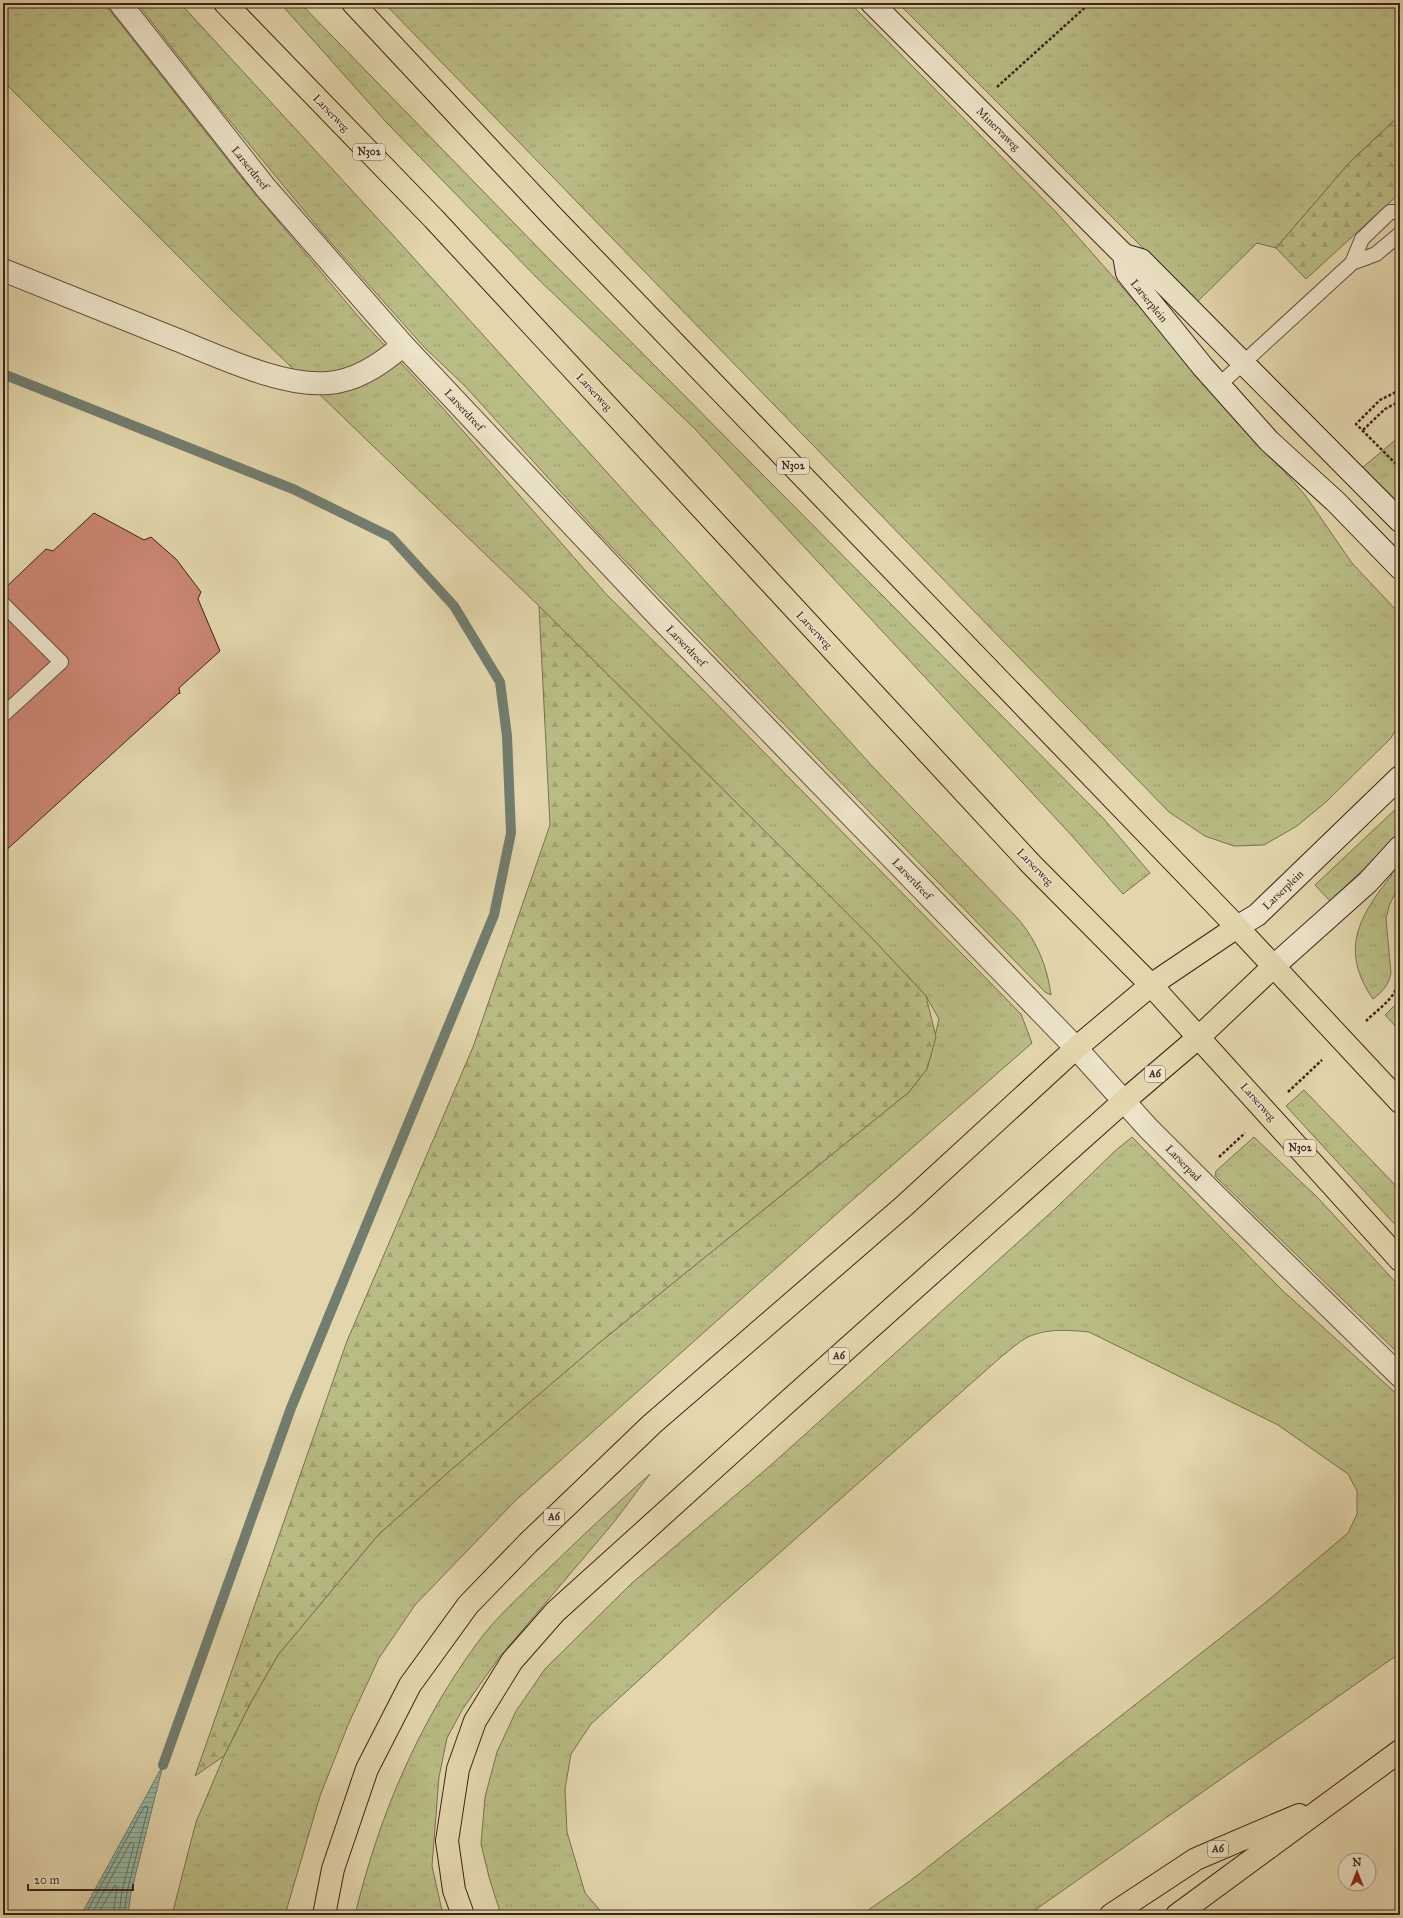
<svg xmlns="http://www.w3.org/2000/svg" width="1403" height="1918" font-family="'IM FELL Great Primer',serif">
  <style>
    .grass { fill: url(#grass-tufts); stroke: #7c704e }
    .forest { fill: url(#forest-firs); stroke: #7c704e }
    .water { fill: url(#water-rules); stroke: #727d6e }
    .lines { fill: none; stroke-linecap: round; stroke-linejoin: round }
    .shore { stroke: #696e60; stroke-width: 1 }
    .stream { stroke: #727d6e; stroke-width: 10 }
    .building { fill: #c98571; stroke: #3d2418 }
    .lane-casing { stroke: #66503d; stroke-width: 16 }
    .street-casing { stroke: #66503d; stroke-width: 24 }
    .secondary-casing { stroke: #3d2418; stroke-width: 24 }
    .primary-casing { stroke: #3d2418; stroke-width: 24 }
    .highway-casing { stroke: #3d2418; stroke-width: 24 }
    .path { stroke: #3d2418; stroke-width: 2.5; stroke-dasharray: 3 2; stroke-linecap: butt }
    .lane { stroke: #ede4c9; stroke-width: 14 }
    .street { stroke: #ede4c9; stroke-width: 22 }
    .secondary { stroke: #ede4c9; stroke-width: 22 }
    .primary { stroke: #e3d6ac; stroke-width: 22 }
    .highway { stroke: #e3d6ac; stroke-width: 22 }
    .labels { text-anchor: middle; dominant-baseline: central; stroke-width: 3; stroke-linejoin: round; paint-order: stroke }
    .shield { fill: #ede4c9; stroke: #725e4d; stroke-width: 1 }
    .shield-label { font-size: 10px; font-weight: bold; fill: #3d2418 }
    .street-label { font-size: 11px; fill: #3d2418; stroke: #ede4c9 }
  </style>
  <defs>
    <pattern id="grass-tufts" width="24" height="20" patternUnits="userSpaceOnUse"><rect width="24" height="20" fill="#babc85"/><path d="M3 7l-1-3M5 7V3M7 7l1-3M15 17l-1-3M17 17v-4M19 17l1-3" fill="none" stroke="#a1a172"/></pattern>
    <pattern id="forest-firs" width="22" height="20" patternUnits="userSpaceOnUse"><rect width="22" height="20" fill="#babc85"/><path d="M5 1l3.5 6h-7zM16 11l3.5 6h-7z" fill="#a1a172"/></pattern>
    <pattern id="water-rules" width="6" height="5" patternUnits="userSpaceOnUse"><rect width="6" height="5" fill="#95b9a7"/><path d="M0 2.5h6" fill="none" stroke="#7b9687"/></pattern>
  </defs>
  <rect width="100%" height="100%" fill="#e3d6ac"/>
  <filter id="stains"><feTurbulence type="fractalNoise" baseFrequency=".005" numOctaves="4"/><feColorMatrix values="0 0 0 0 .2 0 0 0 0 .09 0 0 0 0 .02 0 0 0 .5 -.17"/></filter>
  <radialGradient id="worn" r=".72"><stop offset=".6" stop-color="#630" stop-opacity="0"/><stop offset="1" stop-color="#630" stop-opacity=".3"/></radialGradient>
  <path class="grass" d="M3,3H104L237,172L362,321L441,406L606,594L700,687L1021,1014L1032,1043L841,1210L515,1501L415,1605L379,1658L348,1725L320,1796L285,1915H172L196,1822L224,1756L251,1702L278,1655L378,1535L453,1468L599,1343L909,1092L927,1069L939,1019L926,996L870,936L539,606L230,308L3,81Z
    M137,3H180L401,244L872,766L1020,921C1038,944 1047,966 1051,995L1045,992L598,533L465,386L424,347L326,237L216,104Z
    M280,3H300L548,258L1103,818L1150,873L1123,894L1073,837L694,428L538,279L386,122Z
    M384,3H850L1056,212L1305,495L1352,563L1396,610L1400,619V722L1391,738L1326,802L1297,826L1264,845L1234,846L1205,836L1169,812Z
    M898,3H1400V115L1350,162L1276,248L1257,243L1197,302Z
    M1400,436V507L1362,468Z
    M1400,805V834L1330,901L1315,885Z
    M1400,862V883L1389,906L1386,919L1391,973C1388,986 1383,991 1373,999C1339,950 1359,916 1392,875L1391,873Z
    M1400,1000V1031L1385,1015Z
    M1304,1090L1400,1190V1230L1286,1106Z
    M1132,1137L1282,1290L1400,1397V1653L1028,1915H861L910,1881L1265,1603L1348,1533L1357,1514V1491L1348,1474L1278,1425L1089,1332C1068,1330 1046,1328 1026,1338C1017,1343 1009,1351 1001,1357L725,1601L591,1724L571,1754L565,1789L567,1832L585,1893L604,1915H501L489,1877L481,1844L485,1797L497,1752L516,1711L545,1669L632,1583L770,1466L1056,1208L1115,1151Z
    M1254,1137L1318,1198L1400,1287V1355L1215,1176L1216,1171Z
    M650,1474L614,1522L498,1659L462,1710L447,1738L439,1777L432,1866L443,1915H355C378,1819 417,1726 475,1646C495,1618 522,1594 546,1571C580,1538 615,1505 650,1474Z"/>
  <path class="forest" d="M1400,115V193L1306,279L1276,248L1350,162Z
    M539,606L870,936L926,996L936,1037L927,1069L909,1092L599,1343L453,1468L378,1535L278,1655L251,1702L224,1756L195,1776L347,1341L473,1047L550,825Z"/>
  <path class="water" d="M163,1765L131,1893L128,1915H81Z"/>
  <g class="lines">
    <path class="shore" d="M85,1915L144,1807L147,1806L148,1808L127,1892L124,1915
      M91,1915L130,1843L132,1842L134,1844L122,1891L119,1915
      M97,1915L115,1885L117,1887L113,1915"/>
    <path class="stream" d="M3,374L293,489L391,537L454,606L500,682L507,736L511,833L494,915L291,1408L163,1765"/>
  </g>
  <path class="building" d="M94,513L144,540L151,537L176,559L201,592L198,599L220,651L179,688L180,694L179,693L3,853V590L46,549L53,551Z"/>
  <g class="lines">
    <defs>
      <path id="lane" d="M1352,263L1362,239L1390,212H1400
        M1219,385L1352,263L1376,254L1400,234
        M3,604L61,662L3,715"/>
      <path id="street" d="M120,3L265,187L403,345L657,615L1076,1048L1148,1128L1217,1197L1400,1376
        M3,270C60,293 118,316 175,339C218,356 282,387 328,383C356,381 383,363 403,345"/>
      <path id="secondary" d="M872,3L1124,255L1141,260L1400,521
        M1124,255L1127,273L1203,367L1269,441L1336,502L1400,568
        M1237,927L1257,915L1400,777
        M1274,966L1368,882L1400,847"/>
      <path id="primary" d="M225,3L434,219L1031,864L1151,985
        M353,3L551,215L1237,927"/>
      <path id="highway" d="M1151,985L1400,1260
        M324,1915L333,1869L367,1769L410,1685L468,1605L528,1543L652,1424L904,1206L1076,1048L1151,985L1237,927L1400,1102
        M463,1915L454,1890L447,1841L458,1769L475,1721L512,1661L555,1612L784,1405L1124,1101L1199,1037L1274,966
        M1111,1915L1196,1859L1299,1815
        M1177,1915L1400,1751"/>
    </defs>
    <use href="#lane" class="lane-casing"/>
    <use href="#street" class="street-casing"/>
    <use href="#secondary" class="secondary-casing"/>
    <use href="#primary" class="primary-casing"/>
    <use href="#highway" class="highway-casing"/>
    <path class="path" d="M997,87L1090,3
      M1400,390L1380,400L1356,424L1400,468
      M1363,430L1385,409L1400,401
      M1366,1021C1375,1012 1391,1001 1396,989C1403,963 1390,930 1400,902
      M1288,1092L1322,1060
      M1219,1157L1245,1133"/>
    <use href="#lane" class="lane"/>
    <use href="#street" class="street"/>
    <use href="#secondary" class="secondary"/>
    <use href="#primary" class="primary"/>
    <use href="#highway" class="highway"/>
  </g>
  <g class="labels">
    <g class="shield">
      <rect x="353" y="144" width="32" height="16" rx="3"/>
      <rect x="777" y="458" width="32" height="16" rx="3"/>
      <rect x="1145" y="1066" width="20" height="16" rx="3"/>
      <rect x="1284" y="1140" width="32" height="16" rx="3"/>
      <rect x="829" y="1348" width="20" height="16" rx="3"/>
      <rect x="544" y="1509" width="20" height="16" rx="3"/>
      <rect x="1208" y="1841" width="20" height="16" rx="3"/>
    </g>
    <g class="shield-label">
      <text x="369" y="152">N302</text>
      <text x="793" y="466">N302</text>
      <text x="1155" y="1074">A6</text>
      <text x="1300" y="1148">N302</text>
      <text x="839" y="1356">A6</text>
      <text x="554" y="1517">A6</text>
      <text x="1218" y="1849">A6</text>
    </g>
    <g class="street-label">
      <text transform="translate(331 113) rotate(46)">Larserweg</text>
      <text transform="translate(998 129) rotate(45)">Minervaweg</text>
      <text transform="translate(250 168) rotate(51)">Larserdreef</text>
      <text transform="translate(1149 301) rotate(51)">Larserplein</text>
      <text transform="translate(594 392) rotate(47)">Larserweg</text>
      <text transform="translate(464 410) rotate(47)">Larserdreef</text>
      <text transform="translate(814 630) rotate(47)">Larserweg</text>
      <text transform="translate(686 646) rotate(46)">Larserdreef</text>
      <text transform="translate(1035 867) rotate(46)">Larserweg</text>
      <text transform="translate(912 879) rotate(46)">Larserdreef</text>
      <text transform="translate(1283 890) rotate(-44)">Larserplein</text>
      <text transform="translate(1258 1102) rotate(48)">Larserweg</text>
      <text transform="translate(1183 1163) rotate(46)">Larserpad</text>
    </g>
  </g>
  <rect width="1403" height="1918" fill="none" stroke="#e3d6ac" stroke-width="16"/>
  <rect x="4" y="4" width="1395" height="1910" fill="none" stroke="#3d2418" stroke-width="2"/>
  <rect x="8" y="8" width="1387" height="1902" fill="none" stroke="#3d2418"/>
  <g transform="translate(1357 1872)"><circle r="19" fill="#ede4c9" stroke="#a79782"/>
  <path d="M0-3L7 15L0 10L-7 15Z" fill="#8f2418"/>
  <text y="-6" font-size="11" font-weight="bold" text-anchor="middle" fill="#3d2418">N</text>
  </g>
  <path d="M28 1884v6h105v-6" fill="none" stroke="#3d2418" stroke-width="2"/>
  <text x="34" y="1884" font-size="12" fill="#3d2418" stroke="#ede4c9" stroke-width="3" paint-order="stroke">20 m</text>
  <rect width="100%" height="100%" filter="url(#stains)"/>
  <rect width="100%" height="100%" fill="url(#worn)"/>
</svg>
